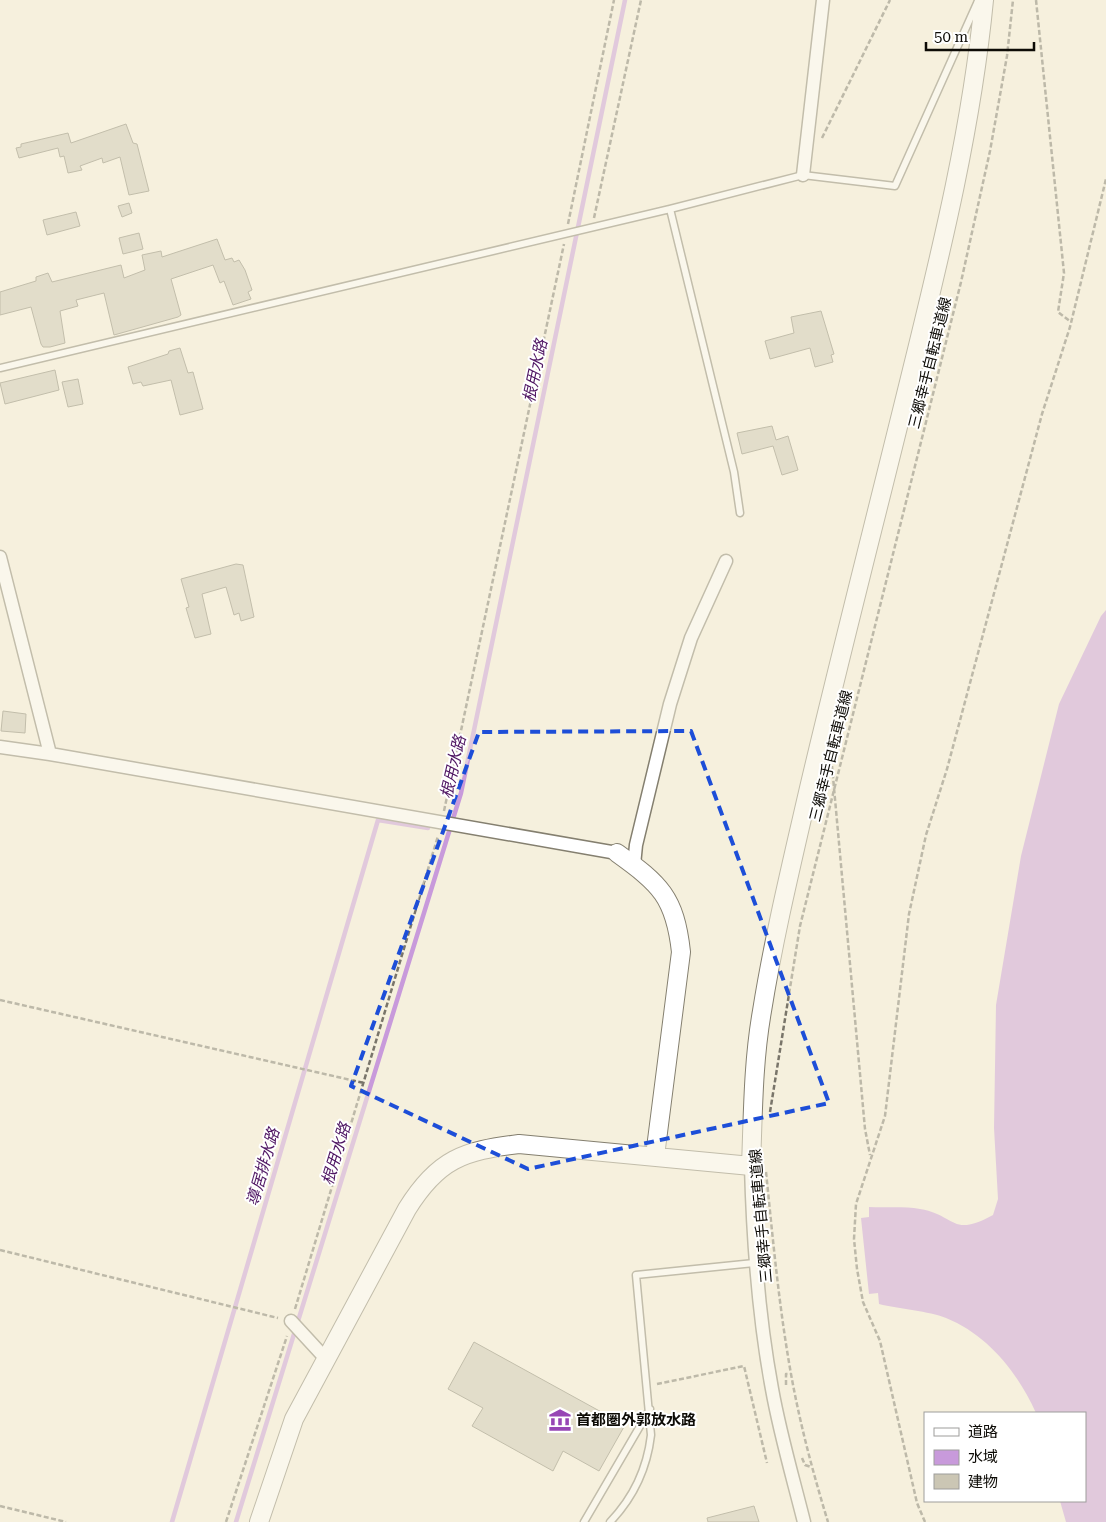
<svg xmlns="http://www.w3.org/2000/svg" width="1106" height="1522" font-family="'Roboto Serif','Noto Sans JP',serif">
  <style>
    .water { fill: #c89adb }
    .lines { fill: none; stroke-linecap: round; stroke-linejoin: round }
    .stream { stroke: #c89adb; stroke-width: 4.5 }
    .building { fill: #cbc6b4; stroke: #84806f }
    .lane-casing { stroke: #847f6f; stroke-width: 9 }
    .street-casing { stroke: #847f6f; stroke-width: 15 }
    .secondary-casing { stroke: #847f6f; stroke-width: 20 }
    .path { stroke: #79756a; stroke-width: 2.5; stroke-dasharray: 5 2.5; stroke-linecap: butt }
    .lane { stroke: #fff; stroke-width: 6 }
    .street { stroke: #fff; stroke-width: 12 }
    .secondary { stroke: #fff; stroke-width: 18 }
    .marked { fill: none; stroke: #1d4ed8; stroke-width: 4; stroke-dasharray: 10 6; stroke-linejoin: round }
    .labels { text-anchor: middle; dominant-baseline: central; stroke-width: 4; stroke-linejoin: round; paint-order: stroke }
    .street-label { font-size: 15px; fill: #0d0b06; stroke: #fff }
    .poi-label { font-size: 15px; font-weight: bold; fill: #0d0b06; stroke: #fff; text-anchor: start }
    .water-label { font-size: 16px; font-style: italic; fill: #4f1663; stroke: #fff }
  </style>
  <rect width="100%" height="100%" fill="#f5f0dd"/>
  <path class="water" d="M1106,610V1522H1066L1060,1501H1085V1413H1036C1018,1373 988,1335 946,1318C929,1311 899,1309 879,1304L878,1293L869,1294L861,1218L869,1217V1207C886,1208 904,1206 920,1209C956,1215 951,1238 993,1215L998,1199L994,1128L996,1005L1021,856L1059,704L1101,616Z"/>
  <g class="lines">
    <path class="stream" d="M172,1522L378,820L428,828
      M236,1522L461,793L625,0"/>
  </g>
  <path class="building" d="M126,124L133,143L137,144L149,191L129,195L120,157L103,163L102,158L80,166L82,170L68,173L64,156L60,157L58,148L19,158L16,148L21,147V144L68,133L71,143Z
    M129,203L132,213L122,217L118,206Z
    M76,212L80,226L47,235L43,220Z
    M139,233L143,249L123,254L119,238Z
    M217,239L225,260L232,258L234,262L239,260L245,270L252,290L248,292L251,299L233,305L224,281L220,283L213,265L171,279L181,315L178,317L114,335L104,293L76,300L78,306L60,311L65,343L50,347H43L41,344L31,307L0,315V292L36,281V277L48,273L52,282L121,265L124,278L145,270L142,255L161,251L162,257Z
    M821,311L834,354L831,355L833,362L815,367L810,348L770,359L765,341L794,333L791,317Z
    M180,348L188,373L193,372L203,409L180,415L171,380L143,386L141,382L133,384L128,367L168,354L169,351Z
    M55,370L59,390L5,404L0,383Z
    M78,379L83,404L68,407L62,382Z
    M772,426L776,440L788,436L798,470L782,475L773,446L742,454L737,433Z
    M236,564L243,565L254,617L241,621L239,613L234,615L226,587L202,594L211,634L195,638L186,608L189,607L181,579Z
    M3,711L26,714L25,733L1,731Z
    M474,1342L625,1425L599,1471L563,1451L553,1471L472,1426L483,1408L448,1389Z
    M754,1506L759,1522H708L707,1518Z"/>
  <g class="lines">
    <defs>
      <path id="lane" d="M670,209L734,472L740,513
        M0,368L670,209L803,175L895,186L978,1
        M584,1522L650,1409
        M610,1522C634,1497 647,1469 651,1435L636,1275L754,1263"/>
      <path id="street" d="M803,175L823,0
        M0,557L50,754
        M0,747L50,754L617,853
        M634,865L636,845L670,704L691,638L726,561
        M751,1166C753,1241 758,1314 772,1389C780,1434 793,1478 804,1522
        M291,1321L326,1359"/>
      <path id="secondary" d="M617,853C660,884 675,897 681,952L655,1156
        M259,1522L294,1419L407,1209C438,1159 463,1151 519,1144L751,1166C753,1114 753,1062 762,1011C774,936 792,862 809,788C842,648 878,509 912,370C942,248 972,125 984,0"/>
    </defs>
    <use href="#lane" class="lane-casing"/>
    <use href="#street" class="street-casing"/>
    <use href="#secondary" class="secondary-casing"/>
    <path class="path" d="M1036,0L1064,273L1058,312L1071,322
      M822,138L890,0
      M594,218L641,0
      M568,224L614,0
      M832,766L865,1129L870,1155
      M444,811L564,244
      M0,1000L364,1083
      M770,1112L800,926L961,282L990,151L1007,56L1013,0
      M766,1172C773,1240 779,1307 791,1374C800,1424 813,1473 828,1522
      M0,1250L278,1318
      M295,1309L438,836
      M657,1384L744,1366L767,1463
      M786,1385V1374H791
      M802,1458L805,1465L811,1467
      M0,1506L66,1522
      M226,1522L287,1336
      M925,1522L917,1503L880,1341L863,1302L857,1269L854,1239L856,1204L885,1116L909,914L926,835L947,769L1042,414L1070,327L1106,179"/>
    <use href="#lane" class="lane"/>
    <use href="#street" class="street"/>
    <use href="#secondary" class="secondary"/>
  </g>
  <path d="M0 0H1106V1522H0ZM691,731L829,1103L528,1169L351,1086L479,732Z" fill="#f5f0dd" fill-opacity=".55" fill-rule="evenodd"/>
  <path class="marked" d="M691,731L829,1103L528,1169L351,1086L479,732Z"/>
  <defs>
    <symbol id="museum-bare" viewBox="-9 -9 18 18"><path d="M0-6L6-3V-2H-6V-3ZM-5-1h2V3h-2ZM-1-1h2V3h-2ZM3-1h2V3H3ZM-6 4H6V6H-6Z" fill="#9746b5" stroke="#fff" stroke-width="2.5" paint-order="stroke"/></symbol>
  </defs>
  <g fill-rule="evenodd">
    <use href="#museum-bare" x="544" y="1404" width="32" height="32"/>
  </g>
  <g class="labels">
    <g class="street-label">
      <text transform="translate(930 363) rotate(-76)">三郷幸手自転車道線</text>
      <text transform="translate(831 756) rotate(-76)">三郷幸手自転車道線</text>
      <text transform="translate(761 1216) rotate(-95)">三郷幸手自転車道線</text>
    </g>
    <g class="poi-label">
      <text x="576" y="1420">首都圏外郭放水路</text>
    </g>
    <g class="water-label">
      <text transform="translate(535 371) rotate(-78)">根用水路</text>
      <text transform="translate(453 767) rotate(-77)">根用水路</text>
      <text transform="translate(336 1154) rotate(-73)">根用水路</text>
      <text transform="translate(263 1167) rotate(-74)">導居排水路</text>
    </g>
  </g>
  <rect x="924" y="1412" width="162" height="90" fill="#ffffff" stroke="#9e9d9b"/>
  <rect x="934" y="1428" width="25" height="8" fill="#ffffff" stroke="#9e9d9b"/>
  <text x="968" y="1437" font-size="15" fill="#0d0b06">道路</text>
  <rect x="934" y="1450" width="25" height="15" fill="#c89adb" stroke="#9e9d9b"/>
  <text x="968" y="1462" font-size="15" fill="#0d0b06">水域</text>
  <rect x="934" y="1474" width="25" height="15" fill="#cbc6b4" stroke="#9e9d9b"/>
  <text x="968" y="1487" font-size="15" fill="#0d0b06">建物</text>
  <path d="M926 42v8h108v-8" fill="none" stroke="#0d0b06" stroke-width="2.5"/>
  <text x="934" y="42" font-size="15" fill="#0d0b06" stroke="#ffffff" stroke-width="4" paint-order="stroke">50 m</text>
</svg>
